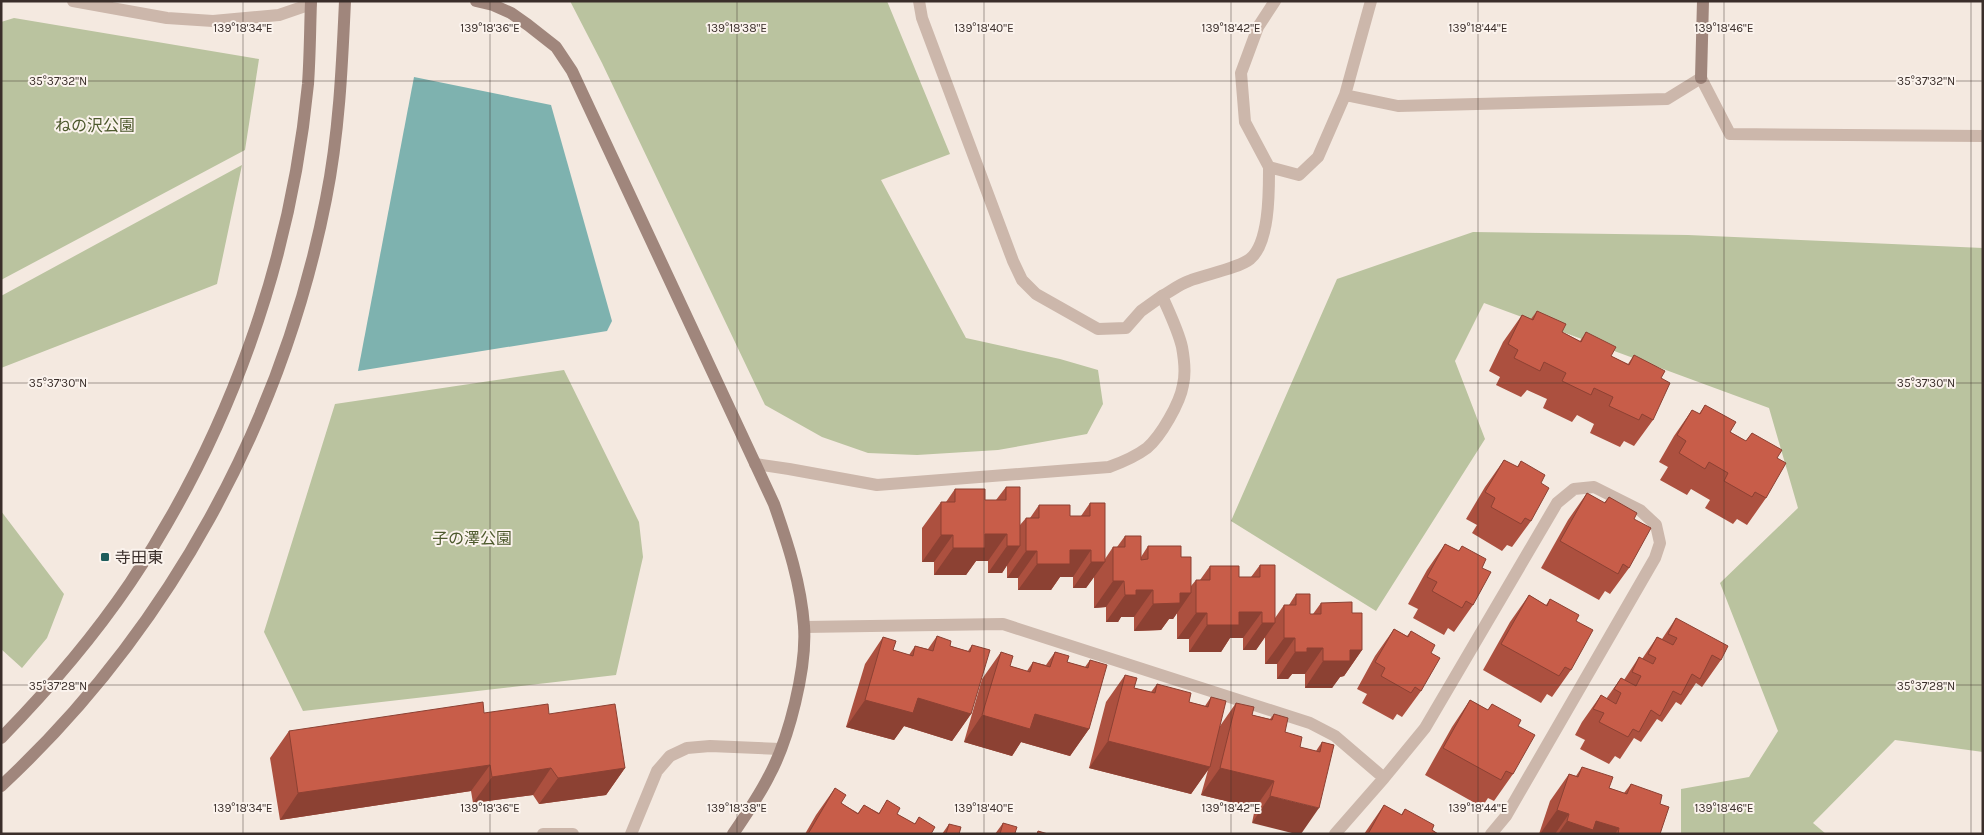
<svg xmlns="http://www.w3.org/2000/svg" width="1984" height="835" font-family="Karla,'Noto Sans JP',sans-serif">
  <style>
    .green { fill: #bac39f }
    .water { fill: #7eb2af }
    .lines { fill: none; stroke-linecap: round; stroke-linejoin: round }
    .lane { stroke: #ccb7ab; stroke-width: 12 }
    .street { stroke: #ccb7ab; stroke-width: 12 }
    .secondary { stroke: #a0867c; stroke-width: 12 }
    .wall { fill: #ac503f }
    .shaded-wall { fill: #8c4133 }
    .building { fill: #c85d49; stroke: #8c4133 }
    .ticks { fill: none; stroke: #3a2e2a; stroke-width: 1; stroke-opacity: 0.45 }
    .poi-dot { fill: #1e5d5c; stroke: #fbf3ed; stroke-width: 2 }
    .labels { text-anchor: middle; dominant-baseline: central; stroke-width: 4; stroke-linejoin: round; paint-order: stroke }
    .park-label { font-size: 16px; fill: #4d592d; stroke: #fbf3ed }
    .poi-label { font-size: 16px; fill: #3a2e2a; stroke: #fbf3ed; text-anchor: start }
    .ticks-label { font-size: 12px; text-anchor: middle; fill: #3a2e2a; stroke: #fbf3ed; stroke-width: 4; stroke-linejoin: round; paint-order: stroke }
  </style>
  <rect width="100%" height="100%" fill="#f4e9e0"/>
  <path class="green" d="M570,1H887L950,154L881,180L966,338L1060,359L1098,370L1103,404L1087,434L998,450L917,455L868,453L822,437L765,405L602,63Z
    M14,18L259,59L245,150L1,280V22Z
    M242,165L217,284L1,368V296Z
    M1473,232L1688,235L1983,248V752L1895,740L1813,823L1826,834H1681V789L1749,777L1778,731L1720,583L1798,508L1769,408L1484,303L1455,361L1485,439L1376,611L1231,521L1337,279Z
    M564,370L639,522L643,557L616,675L303,711L264,632L335,404Z
    M1,511L64,594L47,638L22,668L1,649Z"/>
  <path class="water" d="M414,77L551,105L612,321L607,331L358,371Z"/>
  <g class="lines">
    <path class="lane" d="M919,1L922,18L1013,261L1022,280L1036,294L1098,329L1126,328L1141,311L1162,296
      M804,627L1003,624L1310,723L1335,736L1384,778
      M543,834H573
      M631,834L657,771L670,756L687,748L710,746L780,749
      M1335,834L1384,778L1425,728L1557,503L1574,489L1594,487L1640,510L1656,525L1660,543L1655,558L1506,816L1491,834"/>
    <path class="street" d="M73,1L167,18L213,21L279,15L311,4
      M1275,1L1258,27L1241,73L1245,122L1269,167L1299,175L1318,157L1345,95L1371,1
      M1345,95L1398,106L1667,99L1701,78L1730,134L1983,136
      M755,464L789,469L877,485L1109,467C1123,462 1135,457 1147,448C1161,436 1180,403 1183,385C1186,373 1184,358 1182,347C1178,330 1169,312 1162,296C1171,291 1180,284 1189,281C1204,275 1239,268 1250,259C1270,243 1269,189 1269,167"/>
    <path class="secondary" d="M476,1L493,5L511,13L528,25L556,47L572,71L774,504C788,544 801,584 804,626C807,668 789,739 769,776C759,796 746,815 733,834
      M1701,78L1703,1
      M1,738C48,690 92,639 130,583C229,435 291,261 308,84C310,56 310,29 311,1
      M1,786C168,631 282,423 326,199C339,134 342,68 345,1"/>
  </g>
  <path class="wall" d="M1537,311L1562,332L1580,341L1586,332L1611,356L1628,364L1634,355L1661,378L1653,420L1634,446L1624,441L1620,447L1590,433L1594,424L1577,415L1572,422L1543,408L1547,399L1527,390L1521,397L1496,385L1500,377L1489,371L1503,342L1522,315L1531,319Z
    M1705,405L1730,432L1746,441L1752,433L1777,458L1766,498L1747,525L1737,519L1733,524L1705,508L1710,500L1691,489L1687,495L1660,480L1668,467L1659,462L1674,436L1692,410L1699,414Z
    M1504,460L1517,467L1521,461L1541,483L1531,521L1512,547L1507,545L1502,551L1472,533L1477,525L1466,519L1485,487Z
    M1006,487L1020,525L1026,518H1030L1039,505L1070,516H1081L1090,503L1105,559L1113,547H1117L1125,536L1141,557L1148,546L1181,557L1191,586L1196,580H1200L1210,566L1239,577H1251L1260,565L1275,618L1284,605H1289L1296,594L1310,614H1313L1321,603L1352,613L1362,650L1344,676L1340,677L1332,688H1305V674H1292L1288,679H1277V664H1265V637L1256,650H1243V638H1230L1221,652H1189V639H1177V613L1173,619H1169L1161,630L1134,631V617H1121L1118,622H1106V607L1094,608V577L1086,588H1073V577H1060L1051,590H1018V578H1007V565L1002,573H988V561H976L966,575H934V562H922V528L941,502H946L955,489L985,500H996Z
    M1587,493L1604,503L1609,497L1634,519L1629,568L1610,594L1605,591L1599,600L1541,568L1568,520Z
    M1445,544L1459,551L1462,546L1482,568L1473,605L1454,632L1448,628L1444,635L1413,618L1418,609L1408,604L1427,570Z
    M1529,595L1546,605L1550,599L1576,621L1571,670L1552,697L1547,694L1541,703L1483,670L1510,622Z
    M1676,618L1721,660L1702,687L1696,683L1681,705L1676,702L1662,722L1657,719L1641,742L1634,738L1620,759L1615,756L1609,764L1580,749L1585,740L1575,735L1582,722L1601,695L1606,699L1621,678L1624,680L1639,657L1642,659L1657,637L1662,639Z
    M1394,629L1407,636L1411,631L1431,653L1421,691L1402,717L1397,714L1393,720L1362,703L1367,694L1357,689L1375,656Z
    M937,636L950,646L968,651L972,645L971,714L952,741L904,726L894,740L846,727L865,664L883,637L893,650L909,655L915,646L928,649Z
    M1001,652L1010,666L1027,671L1033,662L1046,665L1055,652L1067,662L1085,667L1090,660L1089,729L1070,756L1021,742L1012,756L964,742L982,679Z
    M1125,675L1134,688L1151,692L1157,684L1189,702L1205,706L1211,697L1220,726L1236,703L1252,715L1270,719L1274,714L1285,732L1300,747L1316,751L1322,742L1334,745L1252,823L1255,808L1201,795L1208,770L1191,794L1089,768L1106,702Z
    M1470,700L1488,710L1492,704L1518,726L1513,774L1494,801L1488,798L1482,807L1425,775L1452,727Z
    M549,714L625,768L606,795L539,804L533,795L473,803L471,791L280,820L270,758L289,731Z
    M1582,767L1609,788L1624,793L1631,784L1660,804V834H1539L1550,801L1569,774L1576,776Z
    M835,788L841,803L858,813L864,805L879,813L887,800L897,814L915,824L919,817L931,834H805L816,815Z
    M1384,805L1401,815L1405,809L1432,830L1438,834H1364Z
    M1003,823L1015,833L1019,834H995Z
    M949,824L959,834H942Z"/>
  <path class="shaded-wall" d="M985,534H1007L988,561H976L966,575H934L953,548Z
    M941,535H953L934,562H922Z
    M1007,546H1020L1002,573H988Z
    M1070,550H1091L1073,577H1060L1051,590H1018L1037,564Z
    M1026,551H1037L1018,578H1007Z
    M1091,562H1105L1086,588H1073Z
    M1113,581H1124L1106,607L1094,608Z
    M1136,590H1153L1134,617H1121L1118,622H1106L1125,595Z
    M1180,593H1191L1173,619H1169L1161,630L1134,631L1153,604Z
    M1239,612H1262L1243,638H1230L1221,652H1189L1207,625Z
    M1196,613H1207L1189,639H1177Z
    M1262,623H1275L1256,650H1243Z
    M1284,638H1295L1277,664H1265Z
    M1307,648H1323L1305,674H1292L1288,679H1277L1295,652Z
    M1350,650H1362L1344,676L1340,677L1332,688H1305L1323,661Z
    M918,698L971,714L952,741L904,726L894,740L846,727L865,700Z
    M1035,714L1089,729L1070,756L1021,742L1012,756L964,742L982,715Z
    M1108,741L1210,767L1191,794L1089,768Z
    M490,765L471,791L280,820L298,793Z
    M551,768L533,795L473,803L492,777Z
    M625,768L606,795L539,804L558,778Z
    M1220,768L1274,781L1255,808L1201,795Z
    M1270,796L1319,808L1301,834H1296L1252,823Z
    M1557,810L1569,814L1555,834H1540Z
    M1567,821H1596L1619,828L1615,834H1558Z"/>
  <path class="building" d="M1537,311L1566,324L1562,332L1581,342L1586,332L1616,347L1611,356L1629,365L1634,355L1665,371L1661,378L1670,383L1653,420L1642,414L1639,420L1609,406L1613,397L1594,388L1591,395L1562,381L1566,373L1544,362L1540,371L1514,358L1518,350L1508,344L1522,315L1533,320Z
    M1705,405L1736,422L1730,432L1746,441L1752,433L1782,450L1777,458L1786,463L1766,498L1755,492L1752,497L1724,481L1728,473L1709,462L1705,469L1679,453L1686,441L1677,435L1692,410L1700,414Z
    M1504,460L1518,467L1521,461L1545,475L1541,483L1549,488L1531,521L1525,518L1521,524L1491,507L1495,498L1485,492Z
    M1006,487H1020V546H1007V534H985V548H953V535H941V502H955V489H985V500H1006Z
    M1587,493L1605,503L1609,497L1637,513L1634,519L1651,528L1629,568L1623,564L1618,574L1560,541Z
    M1090,503H1105V562H1091V550H1070V564H1037V551H1026V518H1039V505H1070V516H1090Z
    M1125,536H1141V560L1148,559V546H1181V557H1191V593H1180V603L1153,604V590H1136V595H1125L1124,581H1113V547H1125Z
    M1445,544L1459,551L1462,546L1486,559L1482,568L1491,572L1473,605L1466,601L1462,608L1432,591L1437,582L1427,577Z
    M1260,565H1275V623H1262V612H1239V625H1207V613H1196V580H1210V566H1239V577H1260Z
    M1296,594H1310V614H1321V603L1352,602V613H1362V650H1350V661H1323V648H1307V652H1295V638H1284V605H1296Z
    M1529,595L1547,606L1550,599L1579,615L1576,621L1593,630L1571,670L1565,667L1559,676L1501,644Z
    M1676,618L1728,646L1721,660L1712,655L1700,679L1692,674L1681,695L1673,691L1660,716L1651,710L1639,732L1633,729L1628,737L1599,722L1604,713L1593,709L1601,695L1616,704L1621,693L1614,689L1621,678L1636,686L1641,676L1632,672L1639,657L1653,664L1656,658L1648,654L1657,637L1673,645L1677,638L1668,634Z
    M1394,629L1408,637L1411,631L1435,645L1431,653L1440,658L1421,691L1415,687L1411,693L1381,676L1385,668L1375,662Z
    M937,636L951,641L950,646L970,652L972,645L990,650L971,714L918,698L913,713L865,700L883,637L896,641L893,650L913,656L915,646L933,651Z
    M1001,652L1013,656L1010,666L1030,672L1033,662L1050,667L1055,652L1069,656L1067,662L1088,668L1090,660L1107,665L1089,729L1035,714L1030,729L982,715Z
    M1125,675L1137,678L1134,688L1155,693L1157,684L1191,693L1189,702L1208,707L1211,697L1226,701L1210,767L1108,741Z
    M1470,700L1488,710L1492,704L1521,720L1518,726L1535,735L1513,774L1506,771L1501,780L1443,748Z
    M483,702L484,713L548,704L549,714L615,704L625,768L558,778L551,768L492,777L490,765L298,793L289,731Z
    M1236,703L1254,707L1252,715L1272,720L1274,714L1288,718L1285,732L1302,737L1300,747L1320,752L1322,742L1334,745L1319,808L1270,796L1274,781L1220,768Z
    M1582,767L1613,777L1609,788L1627,794L1631,784L1662,795L1660,804L1669,807L1660,834H1618L1619,828L1596,821L1593,830L1567,821L1569,814L1557,810L1569,774L1578,777Z
    M835,788L846,795L841,803L858,814L864,805L879,814L887,800L900,808L897,814L915,824L919,817L935,827L931,834H808Z
    M1384,805L1402,815L1405,809L1434,825L1432,830L1438,834H1368Z
    M1003,823L1017,827L1015,833L1019,834H1000Z
    M949,824L961,827L959,834H946Z
    M1038,831L1048,834H1037Z"/>
  <path class="ticks" d="M243,1V834M490,1V834M737,1V834M984,1V834M1231,1V834M1478,1V834M1724,1V834M1971,1V834M1,81H1983M1,383H1983M1,685H1983"/>
  <rect class="poi-dot" x="100" y="552" width="10" height="10" rx="2.5"/>
  <g class="labels">
    <g class="park-label">
      <text x="95" y="125">ねの沢公園</text>
      <text x="472" y="538">子の澤公園</text>
    </g>
    <g class="poi-label">
      <text x="115" y="557">寺田東</text>
    </g>
  </g>
  <g class="ticks-label">
    <text x="243" y="32">139°18'34"E</text>
    <text x="490" y="32">139°18'36"E</text>
    <text x="737" y="32">139°18'38"E</text>
    <text x="984" y="32">139°18'40"E</text>
    <text x="1231" y="32">139°18'42"E</text>
    <text x="1478" y="32">139°18'44"E</text>
    <text x="1724" y="32">139°18'46"E</text>
    <text x="58" y="85">35°37'32"N</text>
    <text x="1926" y="85">35°37'32"N</text>
    <text x="58" y="387">35°37'30"N</text>
    <text x="1926" y="387">35°37'30"N</text>
    <text x="58" y="690">35°37'28"N</text>
    <text x="1926" y="690">35°37'28"N</text>
    <text x="243" y="812">139°18'34"E</text>
    <text x="490" y="812">139°18'36"E</text>
    <text x="737" y="812">139°18'38"E</text>
    <text x="984" y="812">139°18'40"E</text>
    <text x="1231" y="812">139°18'42"E</text>
    <text x="1478" y="812">139°18'44"E</text>
    <text x="1724" y="812">139°18'46"E</text>
  </g>
  <rect width="1984" height="835" fill="none" stroke="#3a2e2a" stroke-width="5"/>
</svg>
